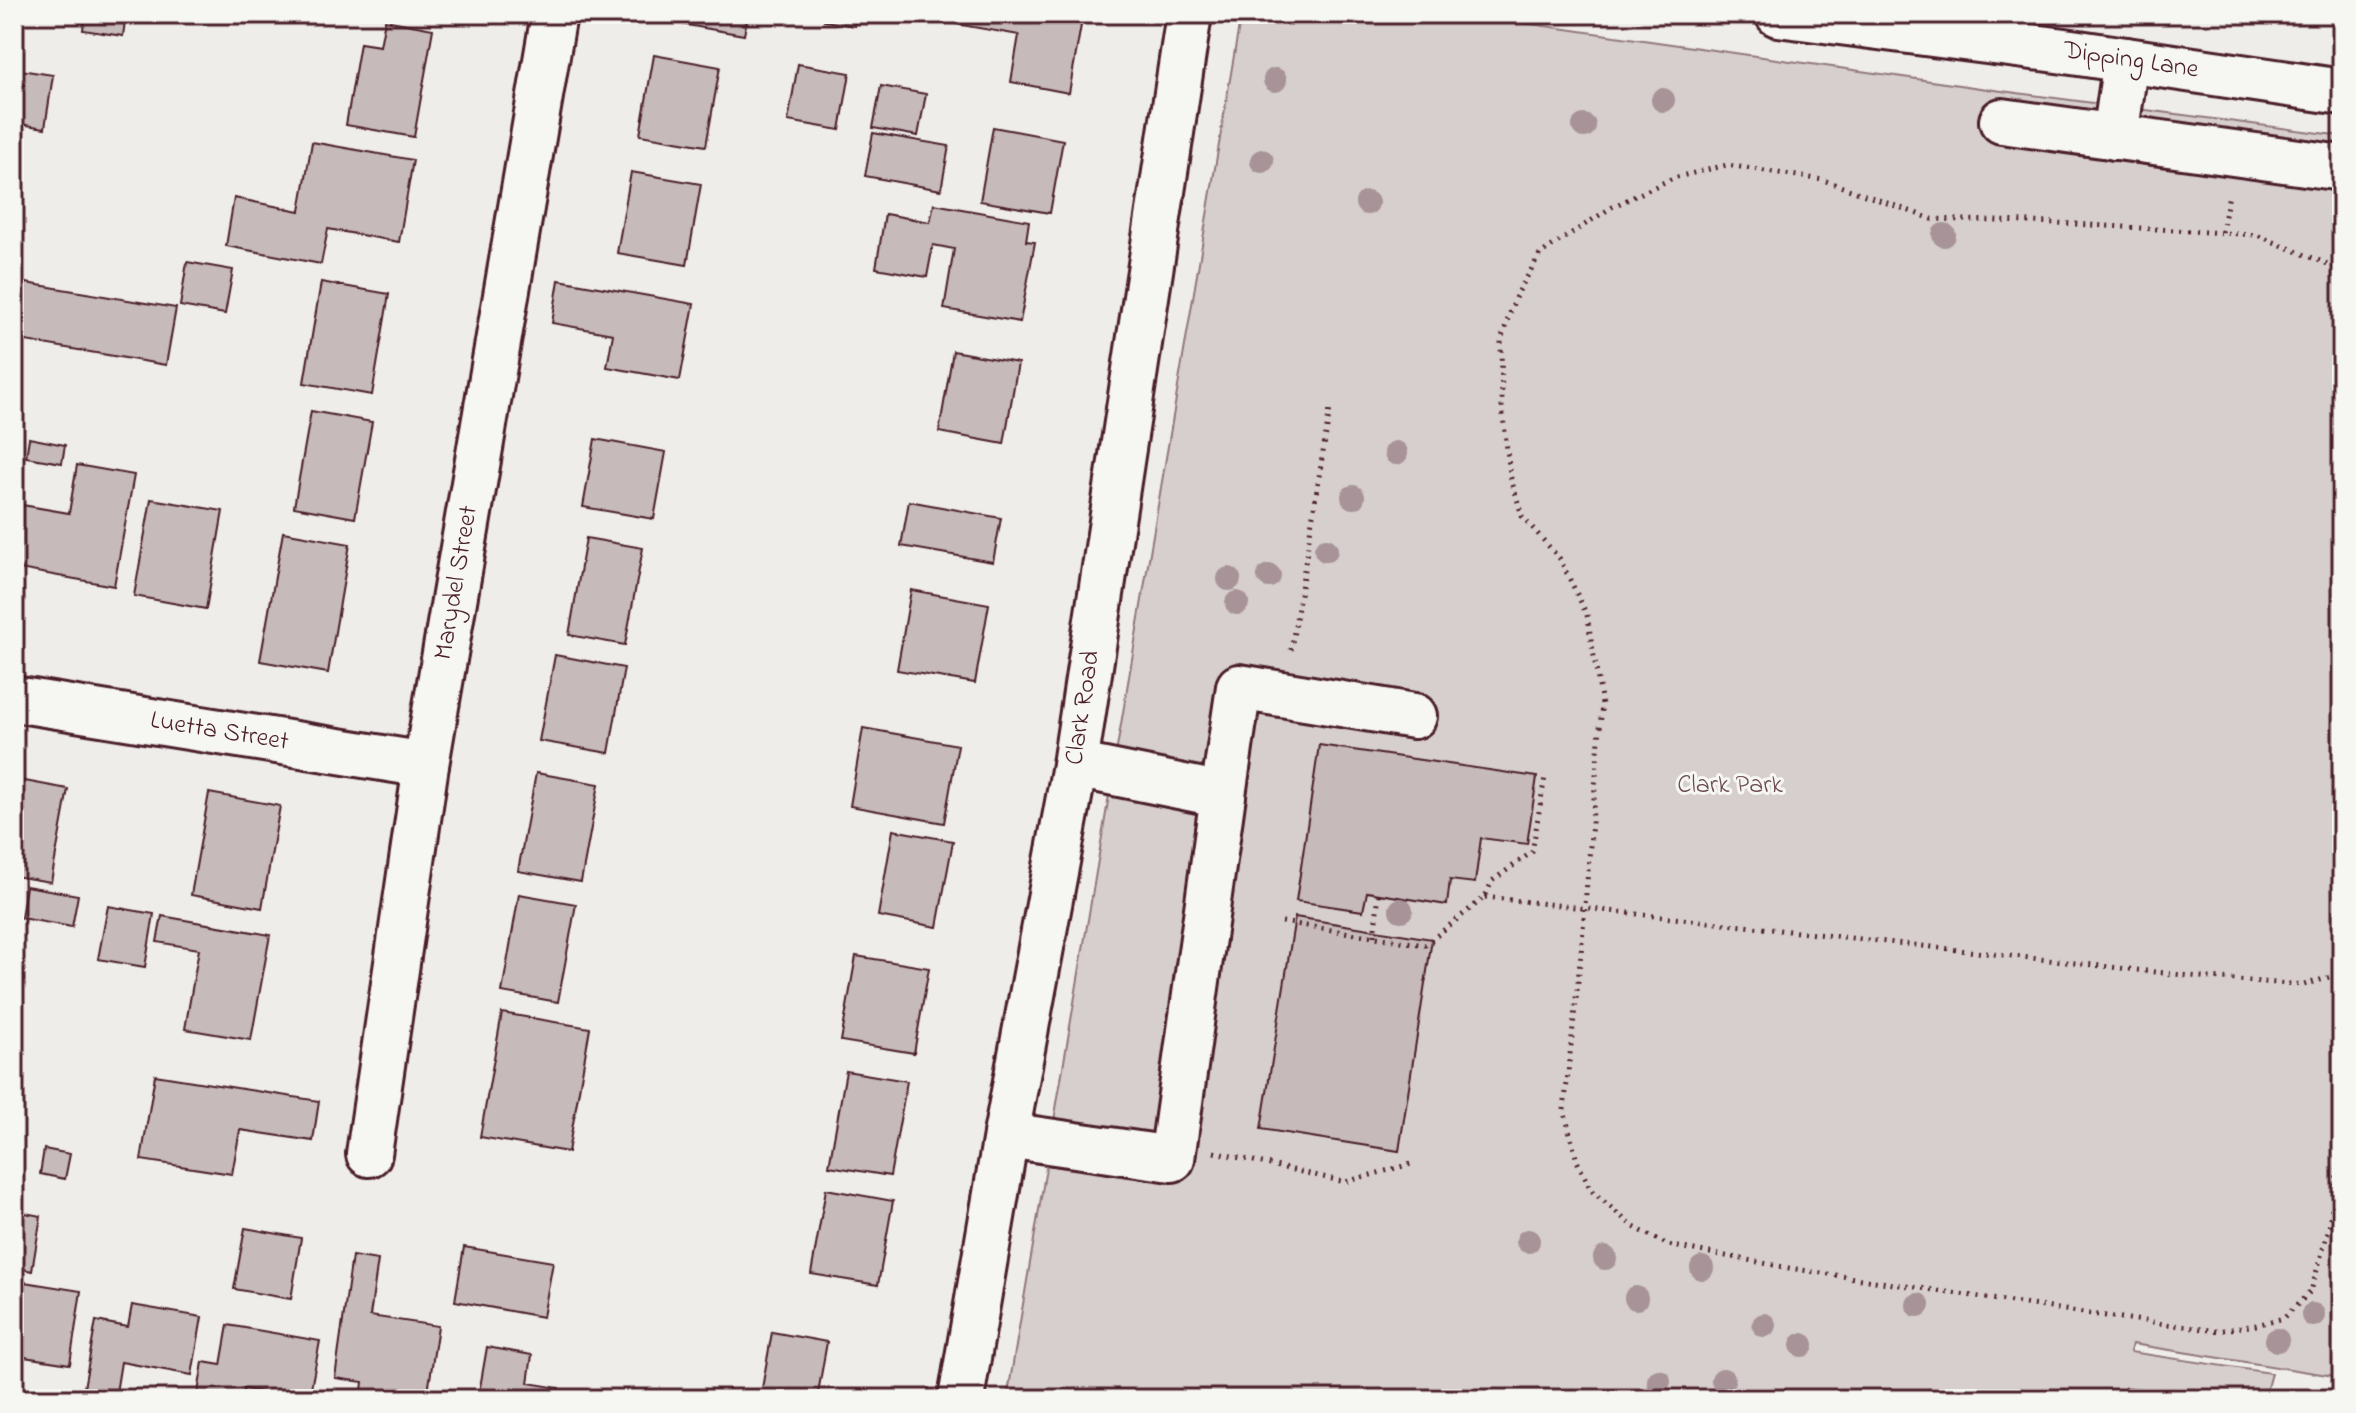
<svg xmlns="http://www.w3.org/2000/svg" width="2356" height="1413" font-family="'Indie Flower',sans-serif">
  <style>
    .green { fill: #d7cfce; stroke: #90777c; stroke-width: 2 }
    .building { fill: #c6babb; stroke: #4a1f2b; stroke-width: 2 }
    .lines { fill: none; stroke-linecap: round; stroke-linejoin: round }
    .minor-casing { stroke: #4a1f2b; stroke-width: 50 }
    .path { stroke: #4a1f2b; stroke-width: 5; stroke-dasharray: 2 6; stroke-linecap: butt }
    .minor { stroke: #f6f6f2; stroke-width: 44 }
    .tree { fill: #a89498 }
    .labels { text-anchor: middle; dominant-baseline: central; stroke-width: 6; stroke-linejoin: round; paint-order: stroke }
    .street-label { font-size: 26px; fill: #4a1f2b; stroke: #f6f6f2 }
    .park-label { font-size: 26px; fill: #6d4b54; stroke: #f6f6f2 }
  </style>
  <rect width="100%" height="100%" fill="#efedea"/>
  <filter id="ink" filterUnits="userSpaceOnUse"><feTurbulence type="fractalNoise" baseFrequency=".0125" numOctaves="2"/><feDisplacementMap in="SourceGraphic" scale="16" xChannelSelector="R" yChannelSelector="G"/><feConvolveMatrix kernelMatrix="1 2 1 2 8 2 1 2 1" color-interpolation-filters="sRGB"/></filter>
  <g filter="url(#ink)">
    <path class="green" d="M1241,14H1461L1987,89L2342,136V1325L2334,1376L2132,1344L2130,1352L2271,1373L2264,1399H2233L2125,1387L2122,1399H1007Z"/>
    <path class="building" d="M85,14H126L123,36L83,30Z
      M659,14H748L744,35L658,20Z
      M825,14H857L855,26L824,21Z
      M952,14H1083L1069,93L1011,82L1019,35L950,23Z
      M385,20L433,29L414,137L346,125L360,43L380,46Z
      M654,55L720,67L706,146L640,135Z
      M798,64L850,73L840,130L788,121Z
      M14,69L53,75L45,128L14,123Z
      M881,86L926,94L918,136L873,128Z
      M993,127L1063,140L1050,213L980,201Z
      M873,133L949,146L941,190L865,176Z
      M312,142L413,160L399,242L328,229L321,264L226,246L234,198L300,211Z
      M631,172L701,184L687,265L617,253Z
      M934,204L1029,221L1026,241L1035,242L1020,322L944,309L954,249L933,245L927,277L876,268L885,214L930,222Z
      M187,262L233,270L225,314L180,306Z
      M559,280L694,304L680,380L607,367L613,334L552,323Z
      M14,281L176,308L166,365L14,339Z
      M321,282L389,294L372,395L304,383Z
      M953,351L1018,363L1004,444L939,432Z
      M311,411L372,422L355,518L294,507Z
      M29,438L65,445L62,463L26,457Z
      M595,439L666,452L654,519L583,507Z
      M77,465L134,475L114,586L14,568V551L22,505L69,513Z
      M151,499L223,511L206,609L134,596Z
      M909,501L1001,518L993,562L901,546Z
      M283,532L350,544L328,673L260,661Z
      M586,538L643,548L625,645L569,635Z
      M911,590L989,604L975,683L897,670Z
      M555,655L624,668L609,753L539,741Z
      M863,728L958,745L944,823L850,806Z
      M1319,745L1537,777L1527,844L1481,838L1475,883L1450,880L1447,905L1367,892L1363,911L1296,901Z
      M536,773L599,784L581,882L518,871Z
      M14,779L68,789L51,882L14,876Z
      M209,793L280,806L262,908L191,895Z
      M893,830L953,841L937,927L878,916Z
      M26,886L78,895L72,927L21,918Z
      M519,894L576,904L558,1002L502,992Z
      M108,906L154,914L145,967L98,959Z
      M162,916L270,935L251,1040L185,1029L199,949L157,942Z
      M1295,917L1432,939L1399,1151L1261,1129Z
      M856,956L929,968L914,1053L841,1041Z
      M502,1013L590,1028L568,1152L480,1137Z
      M846,1071L907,1081L890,1176L829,1166Z
      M155,1075L319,1101L313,1141L240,1130L232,1174L141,1160Z
      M44,1149L70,1154L65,1179L40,1174Z
      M826,1189L893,1201L878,1285L811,1274Z
      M14,1211L41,1216L32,1271L14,1267Z
      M245,1228L301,1238L291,1299L234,1289Z
      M464,1247L553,1262L543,1317L455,1301Z
      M352,1256L378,1260L370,1316L438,1326L427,1399H361L363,1382L335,1378Z
      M18,1281L81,1291L70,1364L17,1356L14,1375V1306Z
      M132,1305L202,1317L192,1375L121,1362L115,1399H82L96,1321L128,1327Z
      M228,1325L320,1341L309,1399L244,1389L242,1399H197L203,1362L221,1365Z
      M772,1332L827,1342L817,1399H789L761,1394Z
      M487,1347L532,1355L528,1383L559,1388L557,1399H478Z
      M2284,1390L2342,1399H2282Z"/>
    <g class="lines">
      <defs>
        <g id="minor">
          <path id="s1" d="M1778,14L2072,52L2342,92"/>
          <path d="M2002,121L2342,168"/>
          <path d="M2115,137L2126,60"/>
          <path id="s2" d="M14,699L426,765"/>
          <path d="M1223,795L1239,687L1414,716"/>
          <path d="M1006,1135L1172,1159L1223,795L1075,765"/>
          <path id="s3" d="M369,1154L426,765L554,14"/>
          <path id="s4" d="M961,1399L1006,1135L1075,765L1189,14"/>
        </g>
      </defs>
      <use href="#minor" class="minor-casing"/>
      <path class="path" d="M2222,232L2229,194
        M2342,270L2257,235L2057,223L1932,219L1823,180L1727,165L1673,178L1612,207L1540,254L1515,298L1501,340L1502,407L1510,475L1522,516L1560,559L1587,615L1602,704L1581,953L1564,1110L1577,1161L1591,1190L1632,1226L1668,1245L1789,1268L2084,1313L2218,1331L2256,1325L2284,1318L2311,1291L2329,1228L2342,1143
        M1291,650L1330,409
        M1485,897L2209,978L2304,985L2342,973
        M1282,922L1425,945L1485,897L1492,881L1532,852L1545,777
        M1374,936L1379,894
        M1214,1152L1345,1182L1411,1164"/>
      <use href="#minor" class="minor"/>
    </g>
    <g class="tree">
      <circle cx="1275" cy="80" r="12"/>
      <circle cx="1663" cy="100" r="12"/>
      <circle cx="1584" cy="126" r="12"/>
      <circle cx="1262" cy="161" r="12"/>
      <circle cx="1367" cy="203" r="12"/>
      <circle cx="1944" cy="235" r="12"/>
      <circle cx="1396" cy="453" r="12"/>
      <circle cx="1353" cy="497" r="12"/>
      <circle cx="1326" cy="550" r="12"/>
      <circle cx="1269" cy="576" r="12"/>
      <circle cx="1229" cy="579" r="12"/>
      <circle cx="1237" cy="603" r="12"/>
      <circle cx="1401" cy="910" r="12"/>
      <circle cx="1528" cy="1241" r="12"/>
      <circle cx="1605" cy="1258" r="12"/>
      <circle cx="1702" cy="1268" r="12"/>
      <circle cx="1636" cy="1298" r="12"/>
      <circle cx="1918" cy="1305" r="12"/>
      <circle cx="2313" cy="1315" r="12"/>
      <circle cx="1764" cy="1325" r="12"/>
      <circle cx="2277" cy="1340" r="12"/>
      <circle cx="1802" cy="1345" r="12"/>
      <circle cx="1723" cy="1380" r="12"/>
      <circle cx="1659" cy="1381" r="12"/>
    </g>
  </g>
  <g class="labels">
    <g class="street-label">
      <text stroke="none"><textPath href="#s1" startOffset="356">Dipping Lane</textPath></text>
      <text stroke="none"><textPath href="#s3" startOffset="578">Marydel Street</textPath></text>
      <text stroke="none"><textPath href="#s4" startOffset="702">Clark Road</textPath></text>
      <text stroke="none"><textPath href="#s2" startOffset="208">Luetta Street</textPath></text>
    </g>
    <g class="park-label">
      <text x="1730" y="786">Clark Park</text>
    </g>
  </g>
  <rect width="2356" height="1413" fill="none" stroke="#f6f6f2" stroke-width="48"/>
  <rect x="24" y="24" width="2308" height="1365" fill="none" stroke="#4a1f2b" stroke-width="3" filter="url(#ink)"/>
</svg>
